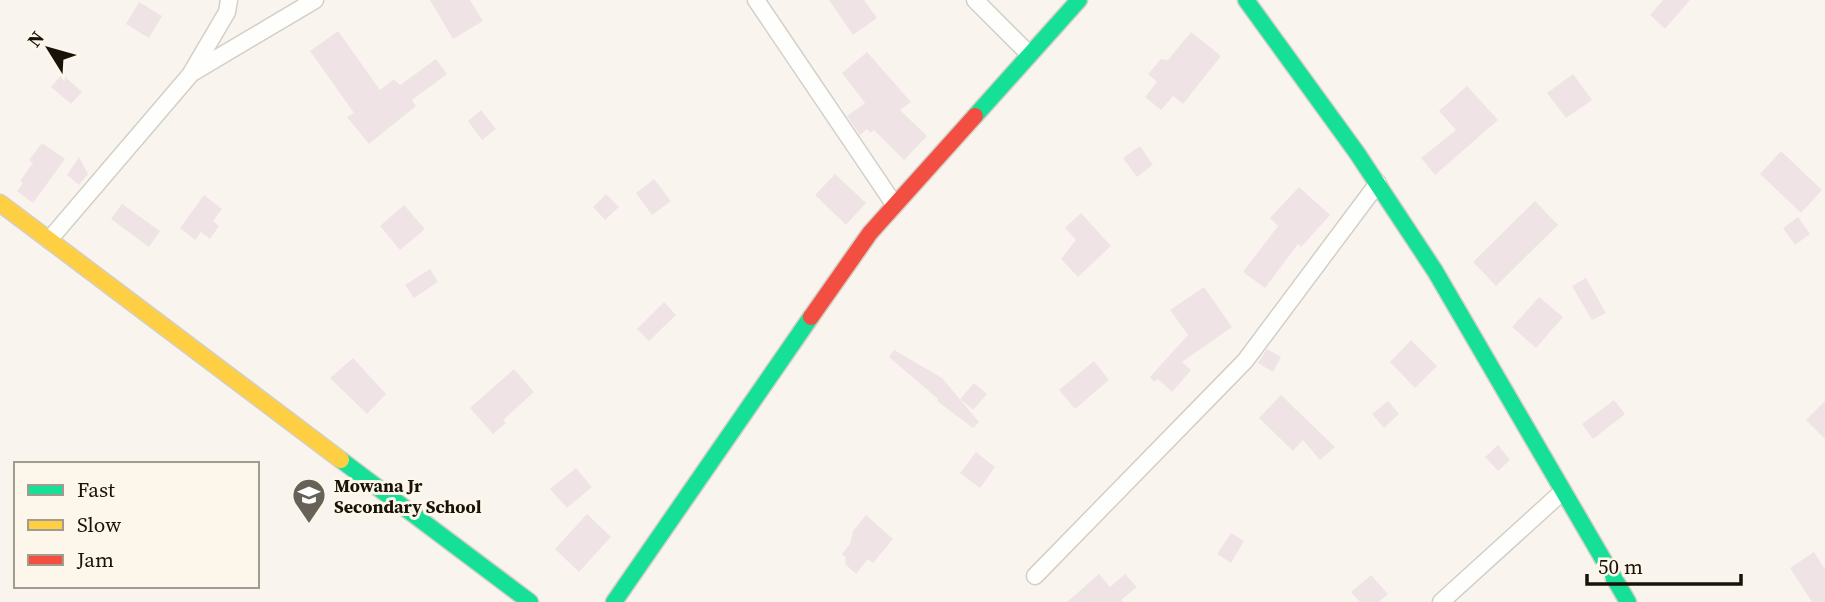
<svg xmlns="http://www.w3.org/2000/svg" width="1825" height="602" font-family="'Source Serif 4',serif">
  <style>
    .building { fill: #efe3e6 }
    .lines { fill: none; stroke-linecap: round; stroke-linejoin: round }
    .street-casing { stroke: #d4cfc6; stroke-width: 19 }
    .fast-casing { stroke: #d4cfc6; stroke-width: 19 }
    .slow-casing { stroke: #d4cfc6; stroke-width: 19 }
    .jam-casing { stroke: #d4cfc6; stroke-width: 19 }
    .street { stroke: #fefefc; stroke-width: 16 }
    .fast { stroke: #16e098; stroke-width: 16 }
    .slow { stroke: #ffcf43; stroke-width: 16 }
    .jam { stroke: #f24e42; stroke-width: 16 }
    .labels { text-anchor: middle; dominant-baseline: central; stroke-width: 6; stroke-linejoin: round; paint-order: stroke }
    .poi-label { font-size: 18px; font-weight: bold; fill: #181208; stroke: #fdf6ea; text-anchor: start }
  </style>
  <rect width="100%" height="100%" fill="#f9f5ee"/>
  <path class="building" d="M430,0H470L483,21L453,39Z
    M829,0H864L877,18L853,35Z
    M1663,0H1690L1665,29L1650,15Z
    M139,2L162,16L149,38L126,24Z
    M338,31L380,90L394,79L400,85L436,59L447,74L412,100L416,106L369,144L347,117L354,113L310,51Z
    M1191,32L1221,56L1183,104L1173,96L1161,110L1145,97L1157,82L1148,74L1161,59L1168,60Z
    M867,52L911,102L900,110L927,136L904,160L874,130L870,133L867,129L860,135L847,116L865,103L842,73Z
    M62,74L82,92L71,104L51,87Z
    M1573,74L1592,100L1566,118L1547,93Z
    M1467,86L1498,120L1435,175L1421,158L1456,130L1439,111Z
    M481,110L496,129L482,140L468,121Z
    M42,143L65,159L33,203L17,191L23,183L20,181L33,163L29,160Z
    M1140,146L1153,165L1137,177L1123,158Z
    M1781,151L1822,190L1801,213L1760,174Z
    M79,157L88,174L79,185L67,175Z
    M835,174L866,203L846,225L815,195Z
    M654,179L671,201L652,215L636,193Z
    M1299,187L1330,215L1301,247L1298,244L1265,288L1243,272L1278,226L1270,218Z
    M606,194L619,207L605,220L593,207Z
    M204,195L222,209L213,221L219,226L210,239L201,232L195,240L180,228Z
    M1535,201L1558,225L1496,286L1473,262Z
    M122,204L160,231L149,247L111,219Z
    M404,205L425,229L400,250L380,226Z
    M1081,213L1111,246L1078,277L1061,259L1076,240L1065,228Z
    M1798,217L1810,234L1795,245L1783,228Z
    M430,269L438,282L414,298L405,285Z
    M1586,278L1606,313L1592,320L1572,286Z
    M1204,287L1232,327L1182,362L1191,370L1172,392L1158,379L1154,382L1150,377L1188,335L1170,310Z
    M1539,297L1563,317L1536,348L1512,327Z
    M664,302L676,315L649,341L637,329Z
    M1411,340L1437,366L1415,388L1390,362Z
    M1267,349L1281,357L1273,372L1258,363Z
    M894,350L942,378L979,422L973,428L937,401L938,399L889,357Z
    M353,358L386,394L367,414L330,378Z
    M1094,361L1109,380L1075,409L1059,390Z
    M514,369L534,392L503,420L506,423L493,434L470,408Z
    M974,383L987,394L973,410L960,399Z
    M1281,395L1335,447L1320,460L1303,440L1293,451L1259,418Z
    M1614,400L1625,414L1593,439L1582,424Z
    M1388,401L1399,414L1384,428L1372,414Z
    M1825,401V439L1806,420Z
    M1498,445L1510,460L1498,471L1485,457Z
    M976,452L995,467L980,488L960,473Z
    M576,468L592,487L567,508L550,489Z
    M587,514L611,537L579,572L555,549Z
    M866,515L893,539L873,563L868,559L856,574L845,564L846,558L842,554L850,544L853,531Z
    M1231,533L1244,541L1231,563L1217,554Z
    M1814,552L1825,569V602H1812L1790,568Z
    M1099,574L1110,587L1125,574L1137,587L1121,600L1123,602H1067Z
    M1371,575L1388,594L1379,602H1360L1351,592Z"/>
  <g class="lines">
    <defs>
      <path id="street" d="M756,0L894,204
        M975,0L1029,54
        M192,73L315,0
        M49,240L190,75L227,12L229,0
        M1035,576L1245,361L1378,183
        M1441,602L1561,493"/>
      <path id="fast" d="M1246,0L1357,153L1435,271L1628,602
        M975,116L1079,0
        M341,460L530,602
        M614,602L811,317"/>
      <path id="slow" d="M0,203L341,460"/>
      <path id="jam" d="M811,317L870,233L975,116"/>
    </defs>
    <use href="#street" class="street-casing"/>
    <use href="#fast" class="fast-casing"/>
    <use href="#slow" class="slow-casing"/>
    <use href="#jam" class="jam-casing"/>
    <use href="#street" class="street"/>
    <use href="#fast" class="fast"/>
    <use href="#slow" class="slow"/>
    <use href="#jam" class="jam"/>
  </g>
  <defs>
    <symbol id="school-pin" viewBox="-11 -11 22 30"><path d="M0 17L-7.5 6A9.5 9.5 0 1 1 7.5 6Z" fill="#676158" stroke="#fdf6ea"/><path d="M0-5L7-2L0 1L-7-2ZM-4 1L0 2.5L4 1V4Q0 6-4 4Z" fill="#fff"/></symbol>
  </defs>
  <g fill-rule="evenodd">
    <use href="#school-pin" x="290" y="476" width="38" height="52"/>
  </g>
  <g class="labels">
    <g class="poi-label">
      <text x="334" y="485">Mowana Jr<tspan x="334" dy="21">Secondary School</tspan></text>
    </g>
  </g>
  <rect x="14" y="462" width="245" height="126" fill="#fdf6ea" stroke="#a19b90" stroke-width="2"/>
  <rect x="28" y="485" width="35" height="10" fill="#16e098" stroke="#a19b90" stroke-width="2"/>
  <text x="77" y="497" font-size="21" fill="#181208">Fast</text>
  <rect x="28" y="520" width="35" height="10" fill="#ffcf43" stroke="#a19b90" stroke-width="2"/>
  <text x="77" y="532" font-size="21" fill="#181208">Slow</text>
  <rect x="28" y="555" width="35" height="10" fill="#f24e42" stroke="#a19b90" stroke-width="2"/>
  <text x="77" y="567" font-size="21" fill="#181208">Jam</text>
  <g transform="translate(49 49) rotate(307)" stroke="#fdf6ea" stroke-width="5" paint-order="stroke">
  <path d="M0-5L12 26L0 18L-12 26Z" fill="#181208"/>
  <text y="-10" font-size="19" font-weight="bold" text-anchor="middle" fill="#181208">N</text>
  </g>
  <path d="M1587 574v10h154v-10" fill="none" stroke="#181208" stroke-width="3.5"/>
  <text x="1598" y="574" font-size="21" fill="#181208" stroke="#fdf6ea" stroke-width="5" paint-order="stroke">50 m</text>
</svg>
